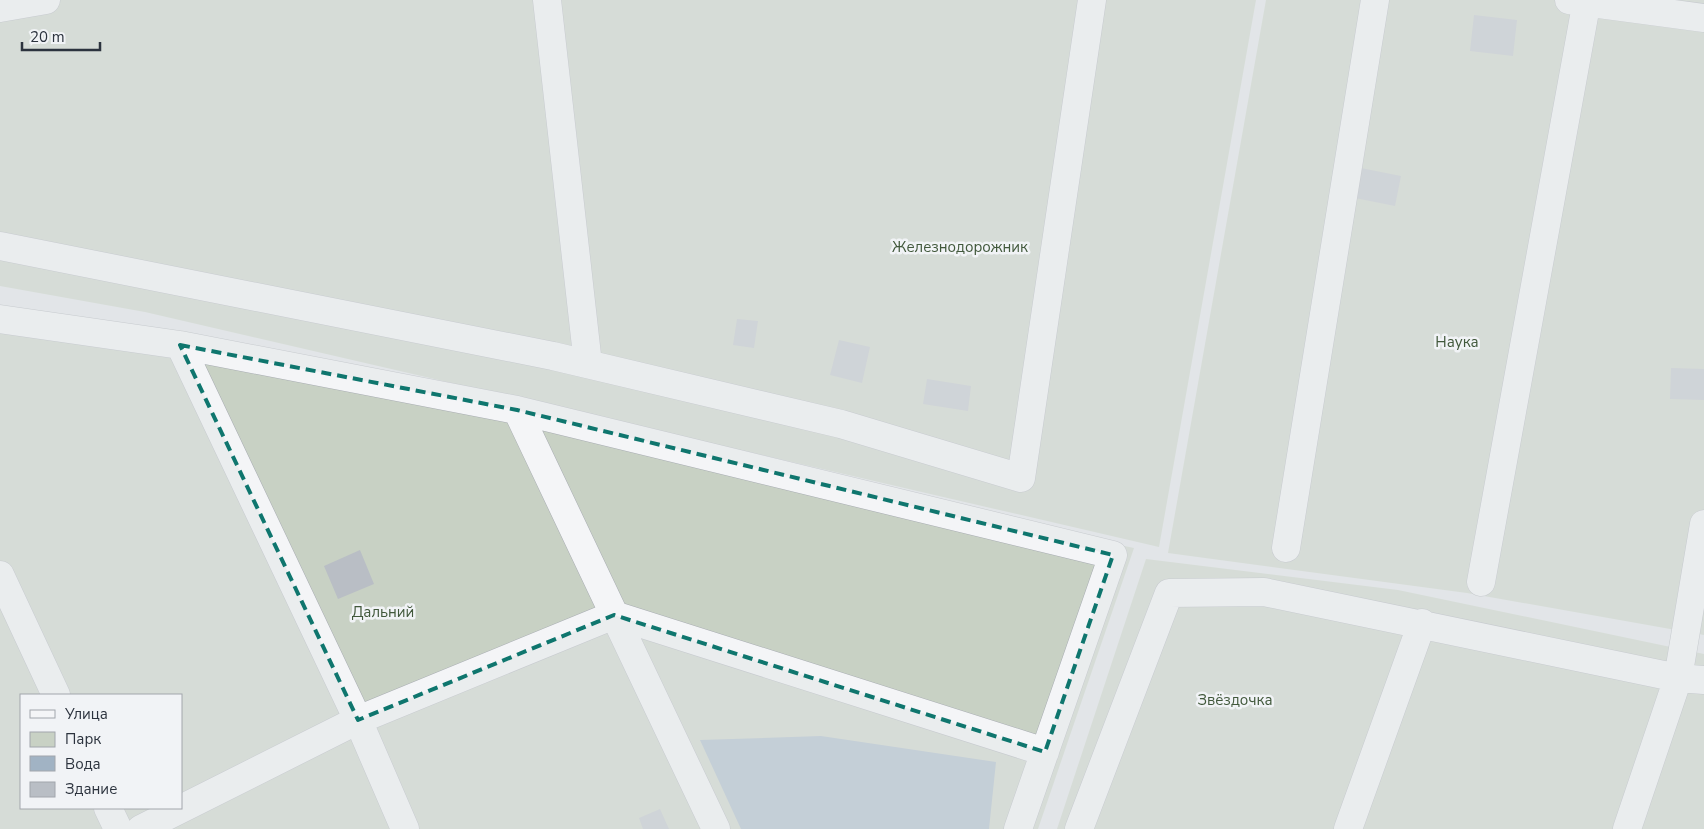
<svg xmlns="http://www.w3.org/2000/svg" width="1704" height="829" font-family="'Nunito Sans',sans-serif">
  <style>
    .green { fill: #c8d1c4; fill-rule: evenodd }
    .water { fill: #a1b3c4 }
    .building { fill: #b9bec5 }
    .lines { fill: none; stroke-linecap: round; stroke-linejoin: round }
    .minor-casing { stroke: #a8acb2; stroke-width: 29 }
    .minor { stroke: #f4f5f7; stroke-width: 28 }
    .marked { fill: none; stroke: #0f766e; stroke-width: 4; stroke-dasharray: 10 6; stroke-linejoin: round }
    .labels { text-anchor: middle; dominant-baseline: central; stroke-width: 5; stroke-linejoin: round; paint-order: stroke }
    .park-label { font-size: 15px; fill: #41583b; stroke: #f1f3f6 }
  </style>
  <rect width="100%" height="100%" fill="#e2e5e8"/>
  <path class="green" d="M0,0H1256L1159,547L145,312L0,286Z
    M1266,0H1704V635L1467,593L1168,553Z
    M0,312L1134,548L1038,829H0ZM21,695H181V808H21Z
    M1146,559L1398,590L1704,654V829H1057Z"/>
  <path class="water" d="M821,736L996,762L989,829H741L700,740Z"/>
  <path class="building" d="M1474,15L1517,20L1513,56L1470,51Z
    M1356,167L1401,176L1395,206L1350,197Z
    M737,319L758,321L754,348L733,345Z
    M839,340L870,347L862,383L830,375Z
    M1671,368L1704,369V400L1670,399Z
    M927,379L971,386L968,411L923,404Z
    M360,550L374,584L338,599L324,566Z
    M660,809L669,829H643L639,818Z"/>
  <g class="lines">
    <defs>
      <path id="minor" d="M547,0L588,364
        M1569,0L1704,18
        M0,8L46,0
        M0,246L553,356L841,424L1021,478L1092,0
        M0,319L180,345L517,410L1113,555L1018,829
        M180,345L358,720L405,829
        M517,410L716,829
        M1286,548L1375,0
        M0,575L56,695
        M1481,582L1587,0
        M108,808L118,829
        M141,829L358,720L614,615L1045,752
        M1079,829L1169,593L1264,592L1678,678L1704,680
        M1348,829L1422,623
        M1627,829L1678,678L1704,524"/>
    </defs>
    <use href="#minor" class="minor-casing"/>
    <use href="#minor" class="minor"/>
  </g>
  <path d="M0 0H1704V829H0ZM180,345L517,410L1113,555L1045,752L614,615L358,720Z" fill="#e2e5e8" fill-opacity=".55" fill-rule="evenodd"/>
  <path class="marked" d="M180,345L517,410L1113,555L1045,752L614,615L358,720Z"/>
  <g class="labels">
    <g class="park-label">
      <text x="960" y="247">Железнодорожник</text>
      <text x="1457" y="342">Наука</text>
      <text x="383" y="612">Дальний</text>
      <text x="1235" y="700">Звёздочка</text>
    </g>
  </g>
  <rect x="20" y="694" width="162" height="115" fill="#f1f3f6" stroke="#a2a6ac"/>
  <rect x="30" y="710" width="25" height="8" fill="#f4f5f7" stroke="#a2a6ac"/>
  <text x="65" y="719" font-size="15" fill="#2c333e">Улица</text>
  <rect x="30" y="732" width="25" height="15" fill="#c8d1c4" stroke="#a2a6ac"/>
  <text x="65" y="744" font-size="15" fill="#2c333e">Парк</text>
  <rect x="30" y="756" width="25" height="15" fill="#a1b3c4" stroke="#a2a6ac"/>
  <text x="65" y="769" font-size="15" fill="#2c333e">Вода</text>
  <rect x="30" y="782" width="25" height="15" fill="#b9bec5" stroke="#a2a6ac"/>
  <text x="65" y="794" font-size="15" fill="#2c333e">Здание</text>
  <path d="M22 42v8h78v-8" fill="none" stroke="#2c333e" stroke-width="2.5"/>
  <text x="30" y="42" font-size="15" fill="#2c333e" stroke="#f1f3f6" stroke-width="4" paint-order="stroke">20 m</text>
</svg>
